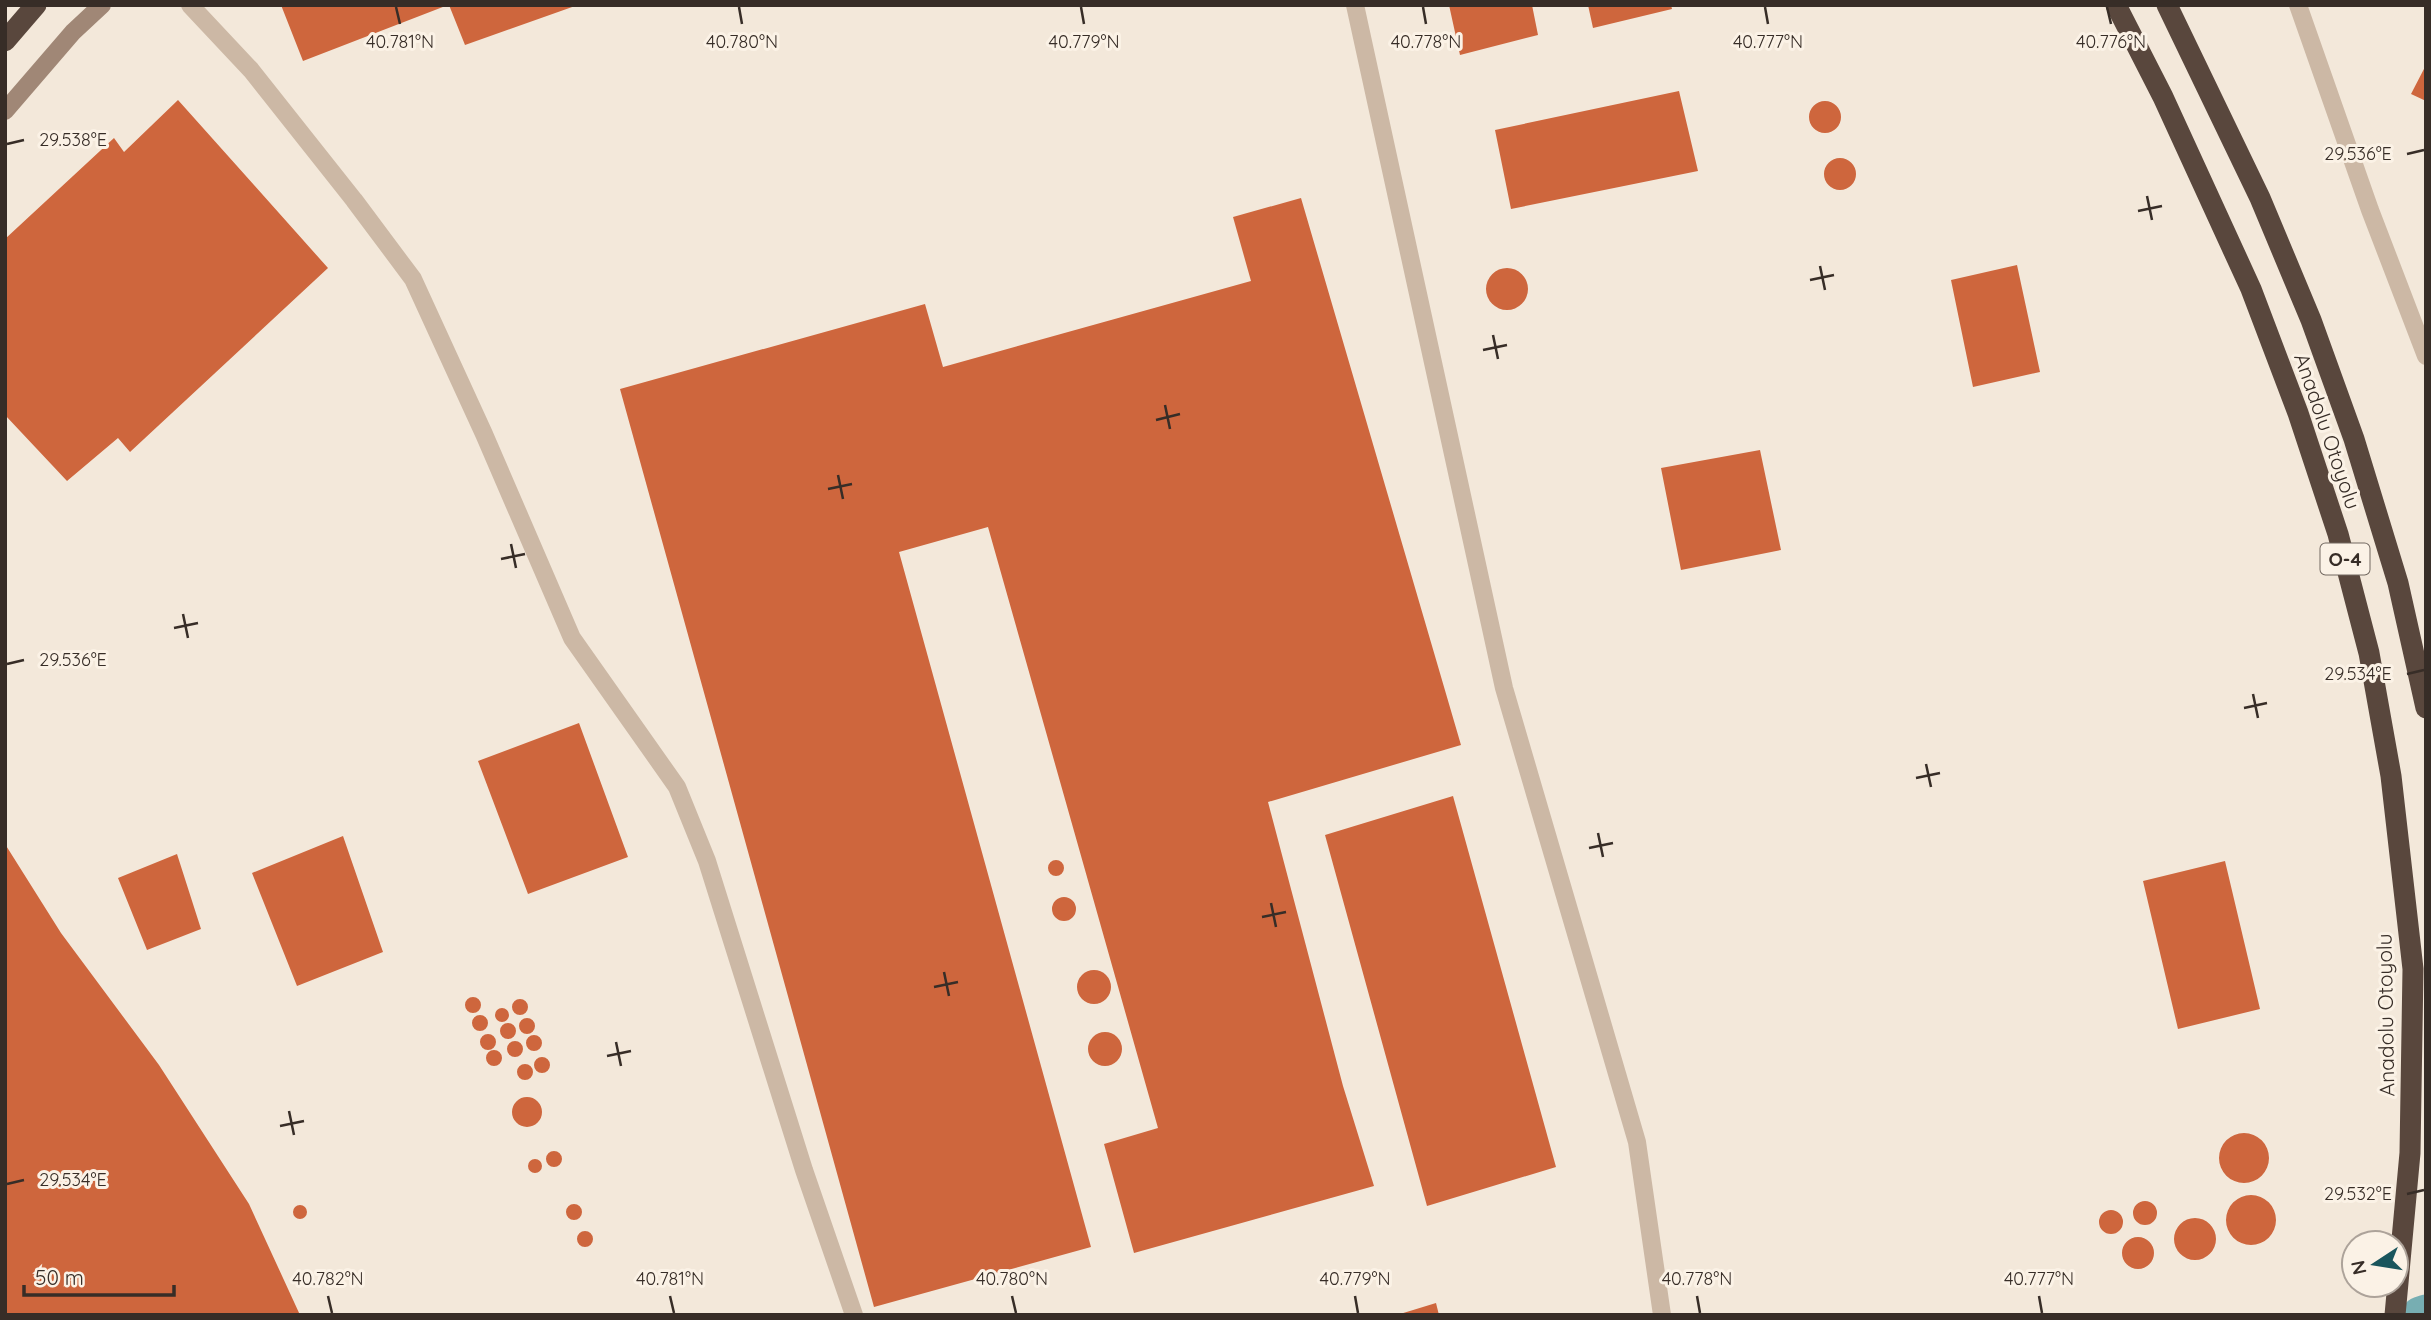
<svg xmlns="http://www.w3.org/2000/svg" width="2431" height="1320" font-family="Quicksand,sans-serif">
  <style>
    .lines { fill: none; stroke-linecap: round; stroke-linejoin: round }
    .river { stroke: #77aeb2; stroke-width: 37 }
    .building { fill: #ce663d }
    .street { stroke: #ccb8a5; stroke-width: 18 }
    .secondary { stroke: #a08776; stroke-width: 18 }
    .highway { stroke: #59473d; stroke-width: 21 }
    .ticks { fill: none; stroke: #372d27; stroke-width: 2.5 }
    .labels { text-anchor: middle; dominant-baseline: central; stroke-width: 6; stroke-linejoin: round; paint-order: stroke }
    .shield { fill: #fbf2e6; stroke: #726860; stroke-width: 2 }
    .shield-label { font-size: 19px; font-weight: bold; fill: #372d27 }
    .street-label { font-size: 21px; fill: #372d27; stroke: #fbf2e6 }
    .ticks-label { font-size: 18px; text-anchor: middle; fill: #372d27; stroke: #fbf2e6; stroke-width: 6; stroke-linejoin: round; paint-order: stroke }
  </style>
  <rect width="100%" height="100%" fill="#f3e8da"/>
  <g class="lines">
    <path class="river" d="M2420,1315L2426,1313"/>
  </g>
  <path class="building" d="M281,5H448L303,61Z
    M449,5H575V6L465,45Z
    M1449,5H1532L1538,35L1460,55Z
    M1588,5H1671L1672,9L1593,28Z
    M2426,65V101L2411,94Z
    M1679,91L1698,171L1511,209L1495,130Z
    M178,100L328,268L130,452L118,438L67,481L5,415V239L114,138L124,152Z
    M1809 117a16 16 0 1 1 32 0a16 16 0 1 1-32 0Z
    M1824 174a16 16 0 1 1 32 0a16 16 0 1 1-32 0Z
    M1301,198L1461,745L1268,802L1343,1086L1374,1186L1134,1253L1104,1144L1158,1128L988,527L899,552L1091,1247L874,1307L620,389L925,304L943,367L1251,281L1233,217Z
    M2017,265L2040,372L1973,387L1951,280Z
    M1486 289a21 21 0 1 1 42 0a21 21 0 1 1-42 0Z
    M1760,450L1781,550L1681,570L1661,468Z
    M579,723L628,857L528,894L478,761Z
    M1453,796L1556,1167L1427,1206L1325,835Z
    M343,836L383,952L297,986L252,873Z
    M5,844L61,933L159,1065L249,1204L300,1315H5Z
    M177,854L201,929L147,950L118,878Z
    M1048 868a8 8 0 1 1 16 0a8 8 0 1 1-16 0Z
    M2225,861L2260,1009L2178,1029L2143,881Z
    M1052 909a12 12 0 1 1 24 0a12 12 0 1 1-24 0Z
    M1077 987a17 17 0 1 1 34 0a17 17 0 1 1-34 0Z
    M465 1005a8 8 0 1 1 16 0a8 8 0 1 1-16 0Z
    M512 1007a8 8 0 1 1 16 0a8 8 0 1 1-16 0Z
    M495 1015a7 7 0 1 1 14 0a7 7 0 1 1-14 0Z
    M472 1023a8 8 0 1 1 16 0a8 8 0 1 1-16 0Z
    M519 1026a8 8 0 1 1 16 0a8 8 0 1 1-16 0Z
    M500 1031a8 8 0 1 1 16 0a8 8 0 1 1-16 0Z
    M1088 1049a17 17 0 1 1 34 0a17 17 0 1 1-34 0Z
    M480 1042a8 8 0 1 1 16 0a8 8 0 1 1-16 0Z
    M526 1043a8 8 0 1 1 16 0a8 8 0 1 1-16 0Z
    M507 1049a8 8 0 1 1 16 0a8 8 0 1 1-16 0Z
    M486 1058a8 8 0 1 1 16 0a8 8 0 1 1-16 0Z
    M534 1065a8 8 0 1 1 16 0a8 8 0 1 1-16 0Z
    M517 1072a8 8 0 1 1 16 0a8 8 0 1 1-16 0Z
    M512 1112a15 15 0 1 1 30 0a15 15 0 1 1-30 0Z
    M2219 1158a25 25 0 1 1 50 0a25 25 0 1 1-50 0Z
    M546 1159a8 8 0 1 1 16 0a8 8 0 1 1-16 0Z
    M528 1166a7 7 0 1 1 14 0a7 7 0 1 1-14 0Z
    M2226 1220a25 25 0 1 1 50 0a25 25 0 1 1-50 0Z
    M2133 1213a12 12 0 1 1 24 0a12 12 0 1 1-24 0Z
    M566 1212a8 8 0 1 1 16 0a8 8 0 1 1-16 0Z
    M293 1212a7 7 0 1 1 14 0a7 7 0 1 1-14 0Z
    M2099 1222a12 12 0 1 1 24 0a12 12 0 1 1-24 0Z
    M2174 1239a21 21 0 1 1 42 0a21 21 0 1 1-42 0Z
    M577 1239a8 8 0 1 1 16 0a8 8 0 1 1-16 0Z
    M2122 1253a16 16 0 1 1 32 0a16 16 0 1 1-32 0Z
    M1436,1303L1439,1315H1400V1314Z"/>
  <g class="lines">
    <path class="street" d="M190,5L251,70L354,200L413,279L484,434L572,638L677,787L707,861L804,1170L854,1315
      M1355,5L1504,688L1637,1142L1662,1315
      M2298,5L2370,210L2426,356"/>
    <path class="secondary" d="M5,111L73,32L102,5"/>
    <path class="highway" d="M2116,5L2163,97L2251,289L2298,413L2338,534L2369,653L2391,776L2413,969L2410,1153L2395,1315
      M2167,5L2260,198L2311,320L2354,439L2398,583L2426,708
      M5,41L36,5"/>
  </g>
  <path class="ticks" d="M396,7L400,24M739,7L742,24M1081,7L1084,24M1423,7L1426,24M1765,7L1768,24M2107,7L2111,24M7,144L24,140M2407,154L2424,150M2147,196L2152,220M2138,211L2162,206M1820,266L1825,290M1810,280L1834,275M1493,335L1498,359M1483,350L1507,345M1165,405L1170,429M1156,420L1180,414M838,475L843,499M828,489L852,484M511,544L516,568M501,559L525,554M183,614L188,638M174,628L198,623M7,664L24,660M2407,674L2424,670M2253,694L2258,718M2244,708L2267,703M1926,764L1931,787M1916,778L1940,773M1598,833L1603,857M1589,848L1613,843M1271,903L1276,927M1262,917L1286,912M944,972L949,996M934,987L958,982M616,1042L621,1066M607,1056L631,1051M289,1111L294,1135M280,1126L304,1121M7,1184L24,1180M2407,1194L2424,1190M328,1296L332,1313M670,1296L674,1313M1012,1296L1016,1313M1355,1296L1358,1313M1697,1296L1700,1313M2039,1296L2042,1313"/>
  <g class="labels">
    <rect class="shield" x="2320.5" y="543.5" width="49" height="31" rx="5"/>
    <g class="shield-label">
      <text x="2345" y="559">O-4</text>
    </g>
    <g class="street-label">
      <text transform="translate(2328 431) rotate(71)">Anadolu Otoyolu</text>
      <text transform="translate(2385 1015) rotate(-91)">Anadolu Otoyolu</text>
    </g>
  </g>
  <g class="ticks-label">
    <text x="400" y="48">40.781°N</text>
    <text x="742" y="48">40.780°N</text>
    <text x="1084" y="48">40.779°N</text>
    <text x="1426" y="48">40.778°N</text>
    <text x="1768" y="48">40.777°N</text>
    <text x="2111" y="48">40.776°N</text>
    <text x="73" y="146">29.538°E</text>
    <text x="2358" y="160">29.536°E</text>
    <text x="73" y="666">29.536°E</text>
    <text x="2358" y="680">29.534°E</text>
    <text x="73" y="1186">29.534°E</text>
    <text x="2358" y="1200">29.532°E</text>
    <text x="328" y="1285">40.782°N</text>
    <text x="670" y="1285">40.781°N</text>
    <text x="1012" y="1285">40.780°N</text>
    <text x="1355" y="1285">40.779°N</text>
    <text x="1697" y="1285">40.778°N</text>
    <text x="2039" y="1285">40.777°N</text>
  </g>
  <rect width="2431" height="1320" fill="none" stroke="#372d27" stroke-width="14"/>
  <g transform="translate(2375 1264) rotate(258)"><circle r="33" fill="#fbf2e6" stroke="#ada39a" stroke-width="2"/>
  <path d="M0-5L12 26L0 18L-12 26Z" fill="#19555c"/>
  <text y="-10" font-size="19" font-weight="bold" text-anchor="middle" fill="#372d27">N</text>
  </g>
  <path d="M24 1285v10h150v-10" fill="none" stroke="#372d27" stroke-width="3.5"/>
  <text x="35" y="1285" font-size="21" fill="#372d27" stroke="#fbf2e6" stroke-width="5" paint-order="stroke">50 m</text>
</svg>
